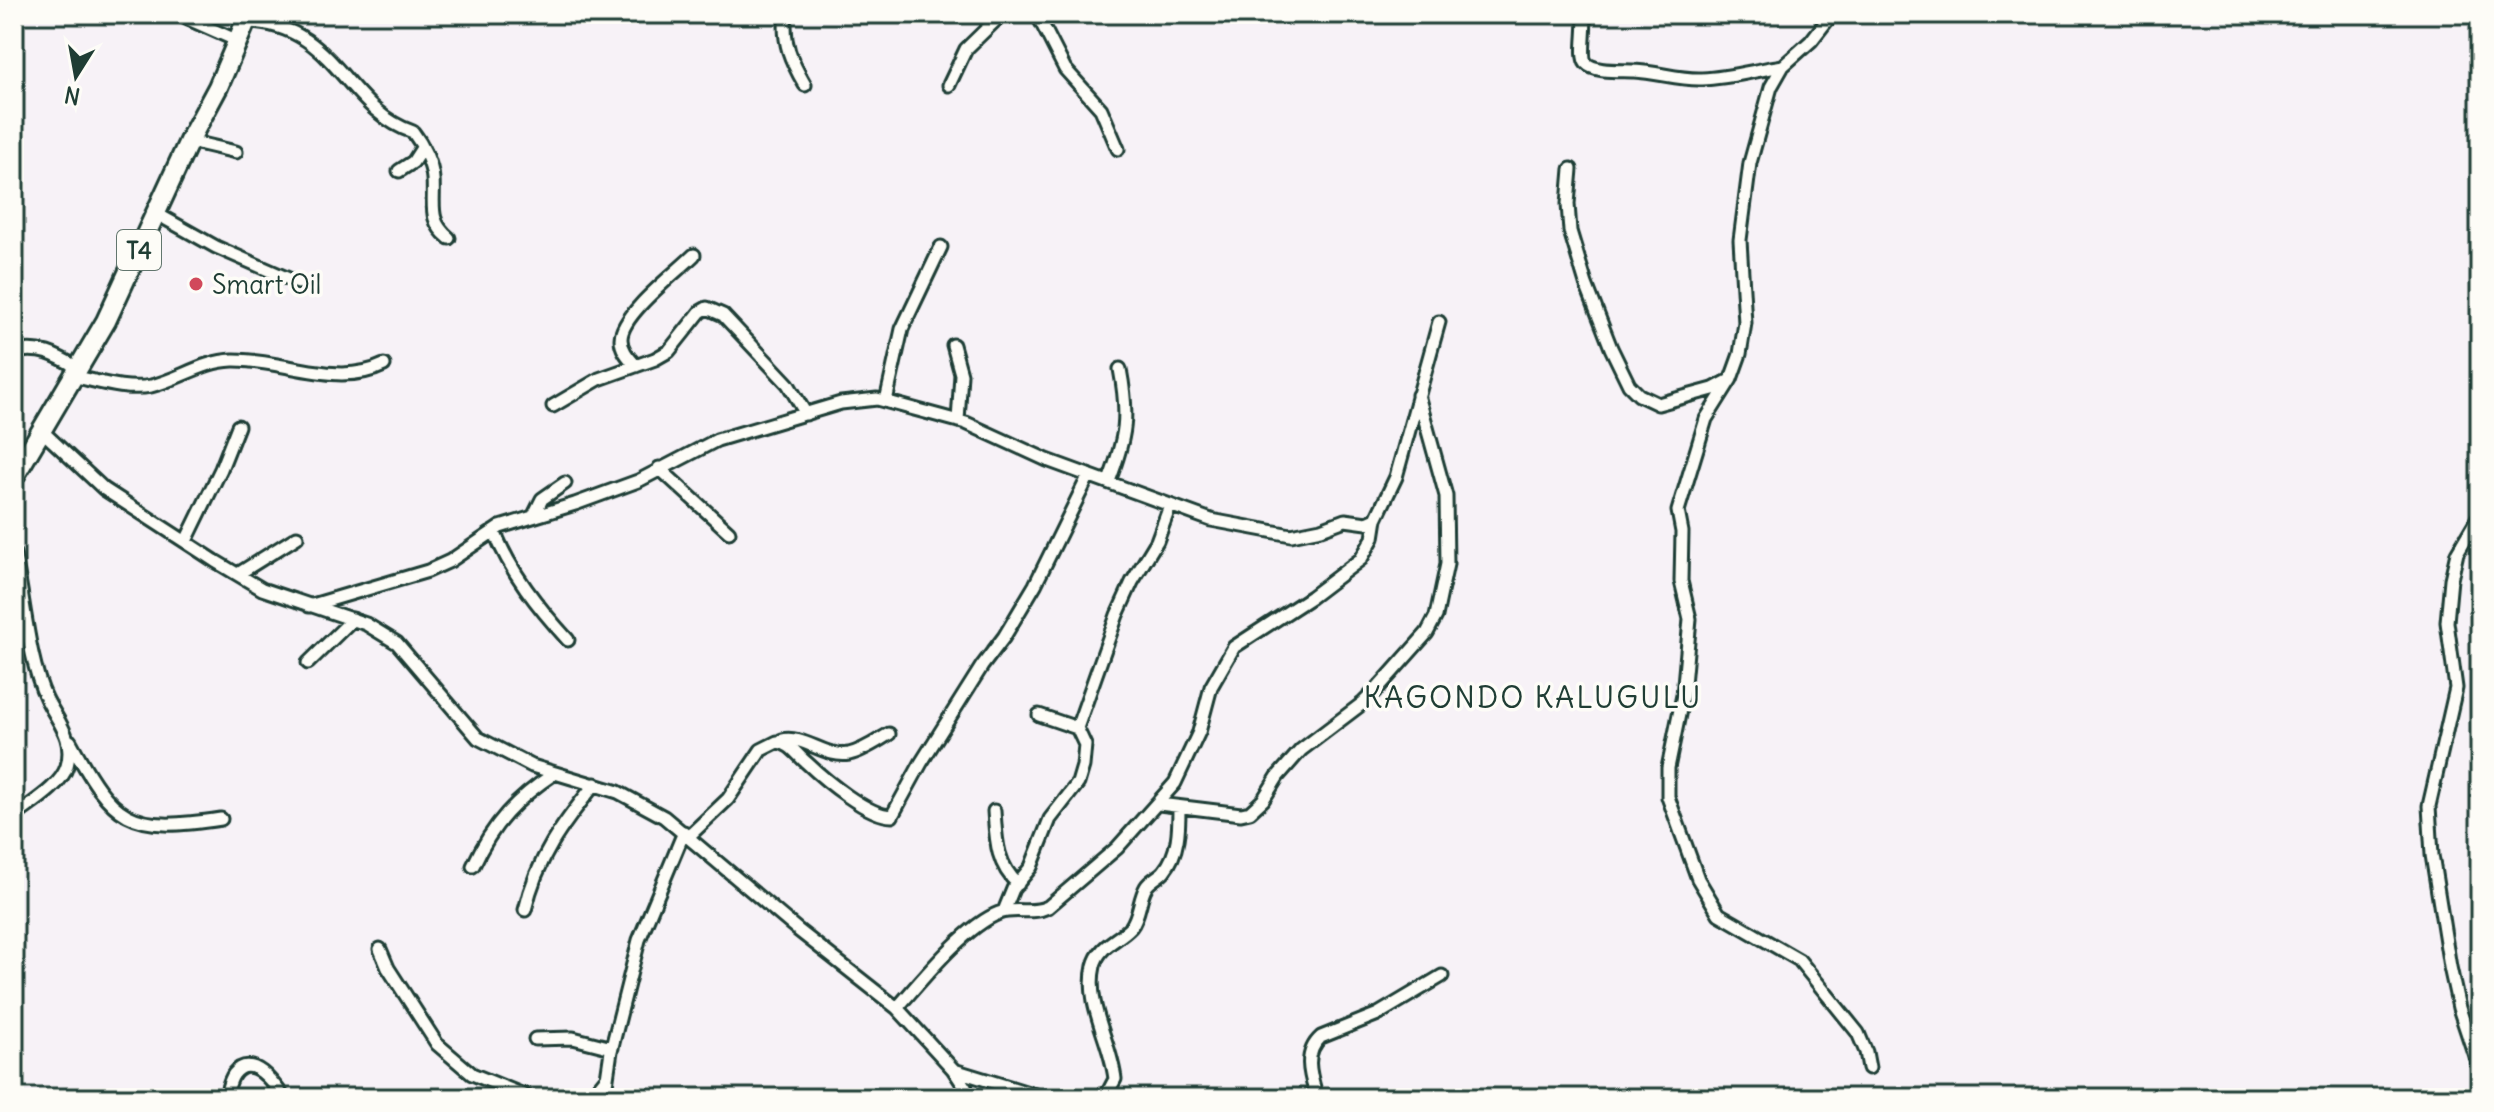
<svg xmlns="http://www.w3.org/2000/svg" width="2494" height="1112" font-family="Delius,sans-serif">
  <style>
    .lines { fill: none; stroke-linecap: round; stroke-linejoin: round }
    .minor-casing { stroke: #1f3d34; stroke-width: 17 }
    .trunk-casing { stroke: #1f3d34; stroke-width: 24 }
    .minor { stroke: #fdfcf7; stroke-width: 11 }
    .trunk { stroke: #fdfcf7; stroke-width: 18 }
    .poi-dot { fill: #d1495b; stroke: #fdfcf7; stroke-width: 3 }
    .labels { text-anchor: middle; dominant-baseline: central; stroke-width: 7; stroke-linejoin: round; paint-order: stroke }
    .shield { fill: #fdfcf7; stroke: #62766e; stroke-width: 2 }
    .shield-label { font-size: 24px; font-weight: bold; fill: #1f3d34 }
    .poi-label { font-size: 26px; fill: #1f3d34; stroke: #fdfcf7; text-anchor: start }
    .quarter-label { font-size: 30px; letter-spacing: 2px; fill: #1f3d34; stroke: #fdfcf7 }
  </style>
  <rect width="100%" height="100%" fill="#f7f2f7"/>
  <filter id="ink" filterUnits="userSpaceOnUse"><feTurbulence type="fractalNoise" baseFrequency=".0125" numOctaves="2"/><feDisplacementMap in="SourceGraphic" scale="16" xChannelSelector="R" yChannelSelector="G"/><feConvolveMatrix kernelMatrix="1 2 1 2 8 2 1 2 1" color-interpolation-filters="sRGB"/></filter>
  <g filter="url(#ink)">
    <g class="lines">
      <defs>
        <path id="minor" d="M177,14L238,41
          M786,14C782,42 791,61 805,85
          M1037,14L1065,69L1101,109L1118,149
          M1584,14C1587,26 1580,56 1586,63C1595,73 1622,70 1634,71C1658,72 1679,80 1702,79C1730,78 1756,70 1783,66
          M1832,14L1811,41L1783,66L1771,87L1750,163L1740,240L1745,323L1740,354L1731,379L1706,419L1678,511L1682,532L1681,581L1690,619L1683,695L1668,768V797L1698,879L1719,914L1799,960L1858,1033L1866,1052L1869,1068
          M244,19L246,22C336,23 344,109 413,132C423,145 432,164 433,179C435,204 427,220 449,238
          M949,85L966,49L1002,14
          M189,141L236,152
          M1571,169L1568,204L1570,231L1586,284L1611,348L1629,385L1639,395L1658,404L1713,389L1730,380
          M399,171L413,162L422,148
          M157,214L216,247L298,283
          M953,345L961,374L958,421
          M14,352C40,346 56,355 78,368
          M636,366C629,358 621,350 621,339C621,314 677,272 694,255
          M72,376C97,381 126,391 151,386C180,379 203,361 233,360C282,359 337,388 384,365
          M886,401L902,329L941,247
          M553,406L599,379L655,359L669,351L700,312L707,308L723,315L788,384L806,414
          M42,431L104,489L215,561L262,589L366,624L397,643L478,738L532,766L618,792L664,817L798,930L897,1008L953,1069L972,1098
          M659,468L729,532
          M1109,481C1126,437 1129,416 1120,369
          M2480,514L2457,553L2451,579L2447,622L2456,688L2429,806L2432,855L2450,967L2459,1008L2480,1071
          M534,515L542,499L565,483
          M494,531C511,573 538,607 568,640
          M186,541L221,469L238,426
          M14,553C24,596 28,660 46,698C57,721 75,738 67,766C61,787 30,804 14,817
          M238,574L297,537
          M309,606L428,571L450,561L500,527L575,504L638,481L717,440L841,403L877,399L966,423L1047,460L1211,520L1291,535L1321,529L1345,520L1367,523L1376,519L1396,477L1439,322
          M308,663L353,619
          M1077,728L1117,615L1132,582L1157,541L1170,506
          M782,740C804,735 825,758 849,754C863,751 877,741 889,734
          M70,741C114,822 129,833 221,819
          M1159,804L1241,814L1250,812L1263,800L1278,776L1301,750L1363,703L1378,688L1427,633L1436,616L1447,564L1446,496L1418,395
          M994,811C996,839 996,864 1018,884
          M689,836L728,799L761,750L777,742C791,743 797,755 807,763C825,780 868,816 892,816L921,763L982,666L1004,637L1035,585L1089,475
          M473,866C493,823 516,799 555,773
          M525,910C537,858 562,825 595,784
          M1004,911L1013,889L1031,867L1050,819L1078,783L1083,766L1085,745L1077,728L1039,715
          M380,949L388,968L437,1044L472,1074L531,1098
          M897,1008C921,981 965,926 999,913C1016,907 1031,915 1048,907L1117,848L1175,783L1199,732L1211,687L1234,647L1311,597L1361,559L1373,538L1376,519
          M535,1039L573,1038L612,1048
          M954,1070L1045,1098
          M225,1098C228,1090 229,1081 234,1074C252,1051 275,1085 284,1098
          M590,1098L607,1077
          M604,1098L611,1051L639,940L684,832
          M1105,1098L1115,1079C1111,1042 1085,1004 1094,966C1099,945 1118,941 1131,927C1140,915 1139,899 1146,887C1150,880 1159,877 1164,871C1179,853 1179,828 1179,807
          M1317,1098C1311,1077 1302,1054 1321,1037L1378,1014L1442,976"/>
        <path id="trunk" d="M14,477L106,321L189,141L218,87L249,14"/>
      </defs>
      <use href="#minor" class="minor-casing"/>
      <use href="#trunk" class="trunk-casing"/>
      <use href="#minor" class="minor"/>
      <use href="#trunk" class="trunk"/>
    </g>
  </g>
  <circle class="poi-dot" cx="196" cy="284" r="8"/>
  <g class="labels">
    <rect class="shield" x="117" y="230" width="44" height="40" rx="6"/>
    <g class="shield-label">
      <text x="139" y="250">T4</text>
    </g>
    <g class="poi-label">
      <text x="212" y="284">Smart Oil</text>
    </g>
    <g class="quarter-label">
      <text x="1533" y="697">KAGONDO KALUGULU</text>
    </g>
  </g>
  <rect width="2494" height="1112" fill="none" stroke="#fdfcf7" stroke-width="48"/>
  <rect x="24" y="24" width="2446" height="1064" fill="none" stroke="#1f3d34" stroke-width="3" filter="url(#ink)"/>
  <g transform="translate(76 76) rotate(191)" stroke="#fdfcf7" stroke-width="6" paint-order="stroke">
  <path d="M0-6L14 30L0 20L-14 30Z" fill="#1f3d34"/>
  <text y="-12" font-size="22" font-weight="bold" text-anchor="middle" fill="#1f3d34">N</text>
  </g>
</svg>
